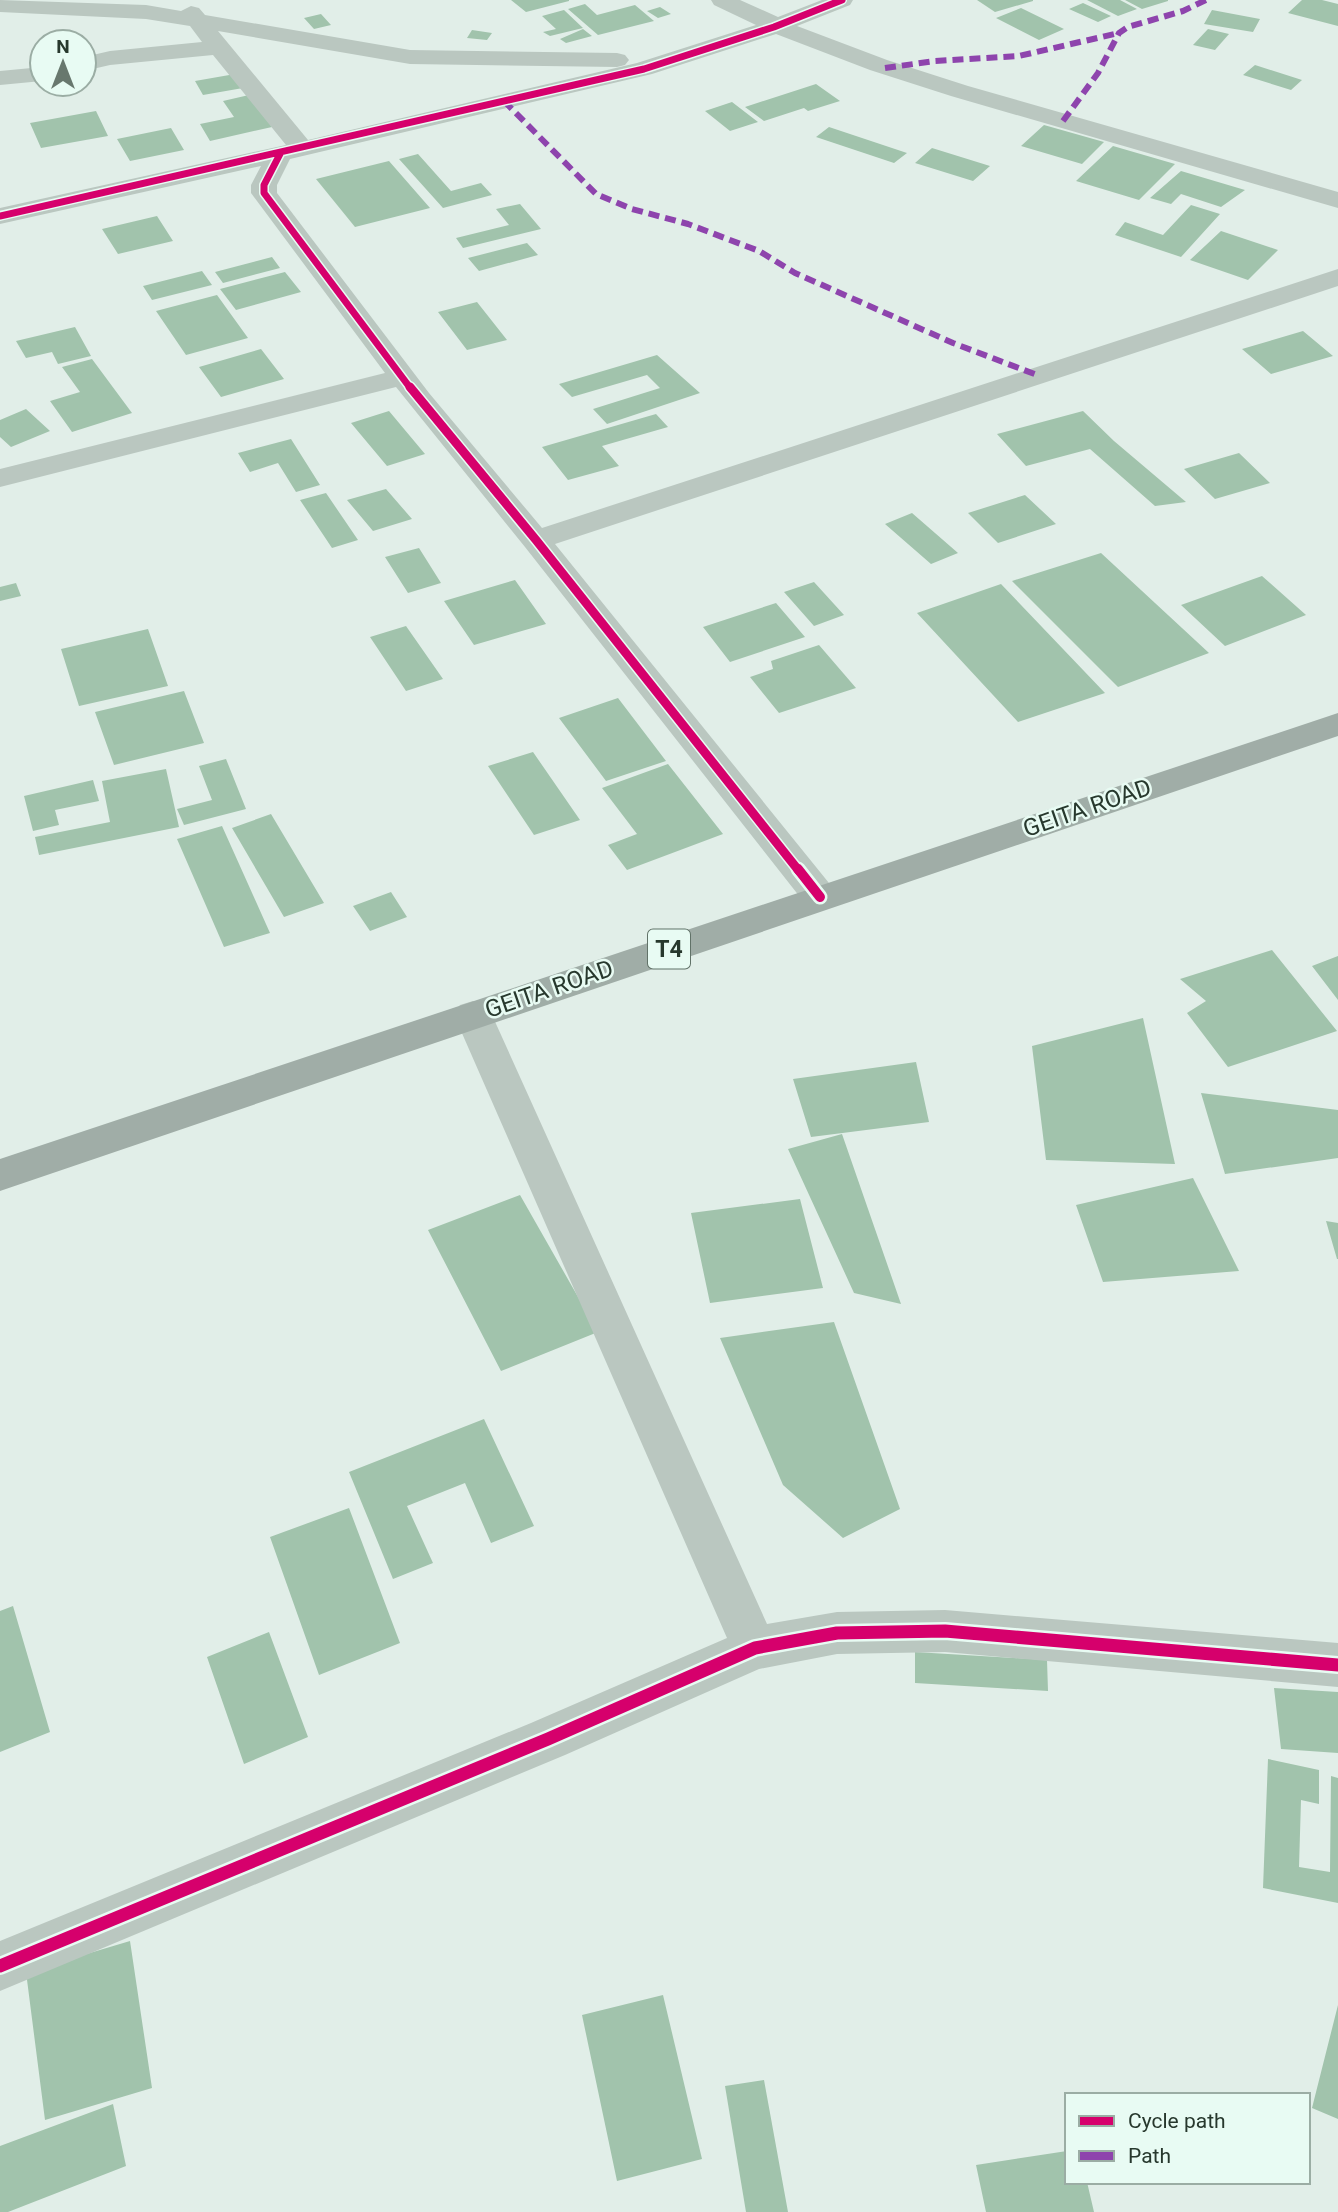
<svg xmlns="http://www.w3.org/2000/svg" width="1338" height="2212" font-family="Roboto,sans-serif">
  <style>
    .building { fill: #a1c3ac }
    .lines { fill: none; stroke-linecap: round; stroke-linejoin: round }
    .minor { fill: #bac7c0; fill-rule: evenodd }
    .highway { fill: #a0ada7; fill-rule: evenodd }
    .quiet { stroke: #8e44ad; stroke-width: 6; stroke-dasharray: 11 6; stroke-linecap: butt }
    .cycleway-far3-casing { stroke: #e8fbf3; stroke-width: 10 }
    .cycleway-far2-casing { stroke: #e8fbf3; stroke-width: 12 }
    .cycleway-far1-casing { stroke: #e8fbf3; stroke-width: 15 }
    .cycleway-casing { stroke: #e8fbf3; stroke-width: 18 }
    .cycleway-far3 { stroke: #d6006c; stroke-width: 7 }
    .cycleway-far2 { stroke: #d6006c; stroke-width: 9 }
    .cycleway-far1 { stroke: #d6006c; stroke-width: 10 }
    .cycleway { stroke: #d6006c; stroke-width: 13 }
    .labels { text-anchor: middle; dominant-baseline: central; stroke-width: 5; stroke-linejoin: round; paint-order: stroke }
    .shield { fill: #e8fbf3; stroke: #617268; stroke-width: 2 }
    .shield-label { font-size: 23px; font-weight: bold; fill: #27382d }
    .street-label { font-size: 24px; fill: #27382d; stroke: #e8fbf3 }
  </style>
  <rect width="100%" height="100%" fill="#e1eee8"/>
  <path class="building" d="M511,0H569V1L526,12Z
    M977,0H1033V1L995,12Z
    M1087,0H1120L1137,9L1118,16Z
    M1125,0H1168V1L1142,9Z
    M1302,0H1322L1338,4V26L1288,13Z
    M1083,3L1111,16L1098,22L1069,9Z
    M585,4L597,15L635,5L654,21L598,35L568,9Z
    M660,7L671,14L658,18L647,11Z
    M1021,8L1064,29L1039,40L996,18Z
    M564,10L583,28L550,36L543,32L556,29L542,16Z
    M1212,10L1260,19L1253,32L1204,24Z
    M321,14L331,25L314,29L304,18Z
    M583,29L592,36L566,43L560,39Z
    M1208,29L1229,34L1215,50L1193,45Z
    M472,30L492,33L487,40L467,38Z
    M1255,65L1302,80L1291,90L1243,75Z
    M235,74L243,88L203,95L195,81Z
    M816,84L840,101L808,111L804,108L764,121L745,107Z
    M249,95L272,127L210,141L200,124L234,117L223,101Z
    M732,102L758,122L730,131L705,111Z
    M96,111L108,136L41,148L30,123Z
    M1044,125L1104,142L1082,164L1021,146Z
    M829,127L907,153L894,163L816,137Z
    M171,128L184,150L130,161L117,139Z
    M1113,146L1175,164L1139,200L1076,181Z
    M932,148L990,166L973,181L915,163Z
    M418,154L451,191L481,183L492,195L443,208L399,159Z
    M389,161L430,208L355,227L316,179Z
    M1181,171L1245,190L1221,207L1181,194L1171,204L1150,198Z
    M520,204L541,229L463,248L456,238L509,225L496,209Z
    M1191,205L1220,214L1181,257L1115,235L1125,222L1163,235Z
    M157,216L173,241L118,254L102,229Z
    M1221,231L1278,250L1248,280L1190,260Z
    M527,243L538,255L479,271L468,258Z
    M272,257L280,268L223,283L215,272Z
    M202,271L212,285L152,300L143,286Z
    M285,272L301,292L236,310L220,289Z
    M217,295L248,338L186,355L156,311Z
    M477,302L507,340L467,350L438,312Z
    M75,327L91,356L58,364L52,352L26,358L16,341Z
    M1303,331L1333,356L1271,374L1242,349Z
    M261,349L284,379L221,397L199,367Z
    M657,355L700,393L607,424L593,409L660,388L647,375L572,397L559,384Z
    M92,359L132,413L72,432L50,401L80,392L62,367Z
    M26,409L50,431L11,447L0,437V420Z
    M389,411L425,454L387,466L351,423Z
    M1083,411L1114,441L1186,502L1155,506L1090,449L1026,466L997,434Z
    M656,414L668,427L602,446L619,466L568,480L542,447Z
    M291,439L320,485L296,492L278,463L250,472L238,453Z
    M1239,453L1270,483L1215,499L1184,469Z
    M386,489L412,519L373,531L347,500Z
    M326,493L358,540L332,548L300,500Z
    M1025,495L1056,524L998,543L968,513Z
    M912,513L958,553L931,564L885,524Z
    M419,548L441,583L408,593L385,557Z
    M1101,553L1209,653L1118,687L1012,581Z
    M1262,576L1306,615L1225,646L1181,605Z
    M515,580L546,624L474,645L444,601Z
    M814,582L844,615L814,626L784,592Z
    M16,583L21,596L0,601V587Z
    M1001,584L1105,693L1018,722L917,613Z
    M776,603L805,637L730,662L703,627Z
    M406,626L443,679L406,691L370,637Z
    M148,629L168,686L79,706L61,649Z
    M819,645L856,688L779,713L750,677L773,669L771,661Z
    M184,691L204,743L114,765L95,712Z
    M618,698L666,761L606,781L559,718Z
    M533,752L580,820L534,835L488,766Z
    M226,759L246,809L184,825L177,809L212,800L199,766Z
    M668,764L723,834L627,870L608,845L637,834L602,788Z
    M166,769L179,827L39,855L35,837L110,822L102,781Z
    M93,780L99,801L55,810L59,825L33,831L24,796Z
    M271,814L324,903L284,917L232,828Z
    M222,826L270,933L224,947L177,839Z
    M391,892L407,917L370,931L353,906Z
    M1272,950L1337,1031L1228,1067L1187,1013L1206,1001L1180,979Z
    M1338,956V1000L1312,966Z
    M1143,1018L1175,1164L1046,1160L1032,1046Z
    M916,1062L929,1122L811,1137L793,1079Z
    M1201,1093L1338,1110V1158L1225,1174Z
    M842,1134L901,1304L854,1293L788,1149Z
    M1193,1178L1239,1271L1103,1282L1076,1205Z
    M520,1195L598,1332L501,1371L428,1230Z
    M800,1199L823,1288L710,1303L691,1213Z
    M1326,1221L1338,1223V1259H1337Z
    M834,1322L900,1509L843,1538L783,1485L720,1338Z
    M484,1419L534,1526L491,1543L465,1483L407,1506L433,1563L393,1579L349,1472Z
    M349,1508L400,1643L319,1675L270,1537Z
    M13,1606L50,1732L0,1752V1611Z
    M269,1632L308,1737L244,1764L207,1657Z
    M915,1652L1047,1660L1048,1691L915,1683Z
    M1274,1688L1338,1692V1753L1281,1749Z
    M1268,1759L1319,1770V1804L1301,1800L1299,1867L1330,1872L1331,1776L1338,1778V1903L1263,1888Z
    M130,1941L152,2088L45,2120L26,1972Z
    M663,1995L702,2159L617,2181L582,2015Z
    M1338,2005V2119L1312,2108Z
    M764,2080L788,2212H746L725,2086Z
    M113,2104L126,2166L8,2212H0V2146Z
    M1067,2151V2182H1087L1094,2212H986L976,2165Z"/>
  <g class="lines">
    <path class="minor" d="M0,0L146,5L181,11L191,6L199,8L205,15L410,50L617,53L625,55L629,60L625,65L617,67L410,64L218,31L308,140L637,63L756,25L714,5L711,0H740L778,17L822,0H853L850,5L797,26L887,60L968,86L1338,192V208L951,96L870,70L776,34L652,74L290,159L277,185V193L429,393L542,528L1338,269V286L555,544L833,888L838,897L833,906L820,910L807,906L525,547L396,387L0,487V469L385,373L251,193V185L261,166L0,224V208L286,145L213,55L110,65L84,71V57L110,51L202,42L190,26L146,19L0,12Z
      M42,67V81L0,85V71Z
      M473,1001L486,1005L492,1015L767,1624L837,1612L945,1610L1338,1643V1687L945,1652L837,1654L759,1669L565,1755L0,1991V1941L531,1723L727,1638L454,1015L460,1005Z"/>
    <path class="highway" d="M1338,713V736L0,1191V1159Z"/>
    <path class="quiet" d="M885,68L935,61L1019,56L1119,33
      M504,101L596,194L632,209L688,224L759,251L795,273L953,343L1037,375
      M1063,121L1098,73L1119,33L1128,27L1183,11L1206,0"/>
    <defs>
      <path id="cycleway-far3" d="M280,154L264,185V193L411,389
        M0,216L644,69L774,27L842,0"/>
      <path id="cycleway-far2" d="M410,387L536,540L799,871"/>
      <path id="cycleway-far1" d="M798,869L820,897"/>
      <path id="cycleway" d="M0,1966L548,1739L755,1648L837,1633L945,1631L1338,1665"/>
    </defs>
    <use href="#cycleway-far3" class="cycleway-far3-casing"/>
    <use href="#cycleway-far2" class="cycleway-far2-casing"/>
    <use href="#cycleway-far1" class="cycleway-far1-casing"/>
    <use href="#cycleway" class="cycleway-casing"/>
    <use href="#cycleway-far3" class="cycleway-far3"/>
    <use href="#cycleway-far2" class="cycleway-far2"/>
    <use href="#cycleway-far1" class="cycleway-far1"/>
    <use href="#cycleway" class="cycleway"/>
  </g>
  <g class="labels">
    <rect class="shield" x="648" y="929.5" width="42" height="39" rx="5"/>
    <g class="shield-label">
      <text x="669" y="949">T4</text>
    </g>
    <g class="street-label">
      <text transform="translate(1087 808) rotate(-19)">GEITA ROAD</text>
      <text transform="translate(549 989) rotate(-19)">GEITA ROAD</text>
    </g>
  </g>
  <rect x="1065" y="2093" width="245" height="91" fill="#e8fbf3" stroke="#9bada4" stroke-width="2"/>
  <rect x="1079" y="2116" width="35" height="10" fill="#d6006c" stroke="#9bada4" stroke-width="2"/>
  <text x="1128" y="2128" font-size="21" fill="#27382d">Cycle path</text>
  <rect x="1079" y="2151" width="35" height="10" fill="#8e44ad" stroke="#9bada4" stroke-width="2"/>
  <text x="1128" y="2163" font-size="21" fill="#27382d">Path</text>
  <g transform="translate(63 63)"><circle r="33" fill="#e8fbf3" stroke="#9bada4" stroke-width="2"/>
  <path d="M0-5L12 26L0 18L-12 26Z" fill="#68786e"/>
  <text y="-10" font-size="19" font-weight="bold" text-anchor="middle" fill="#27382d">N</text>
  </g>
</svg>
